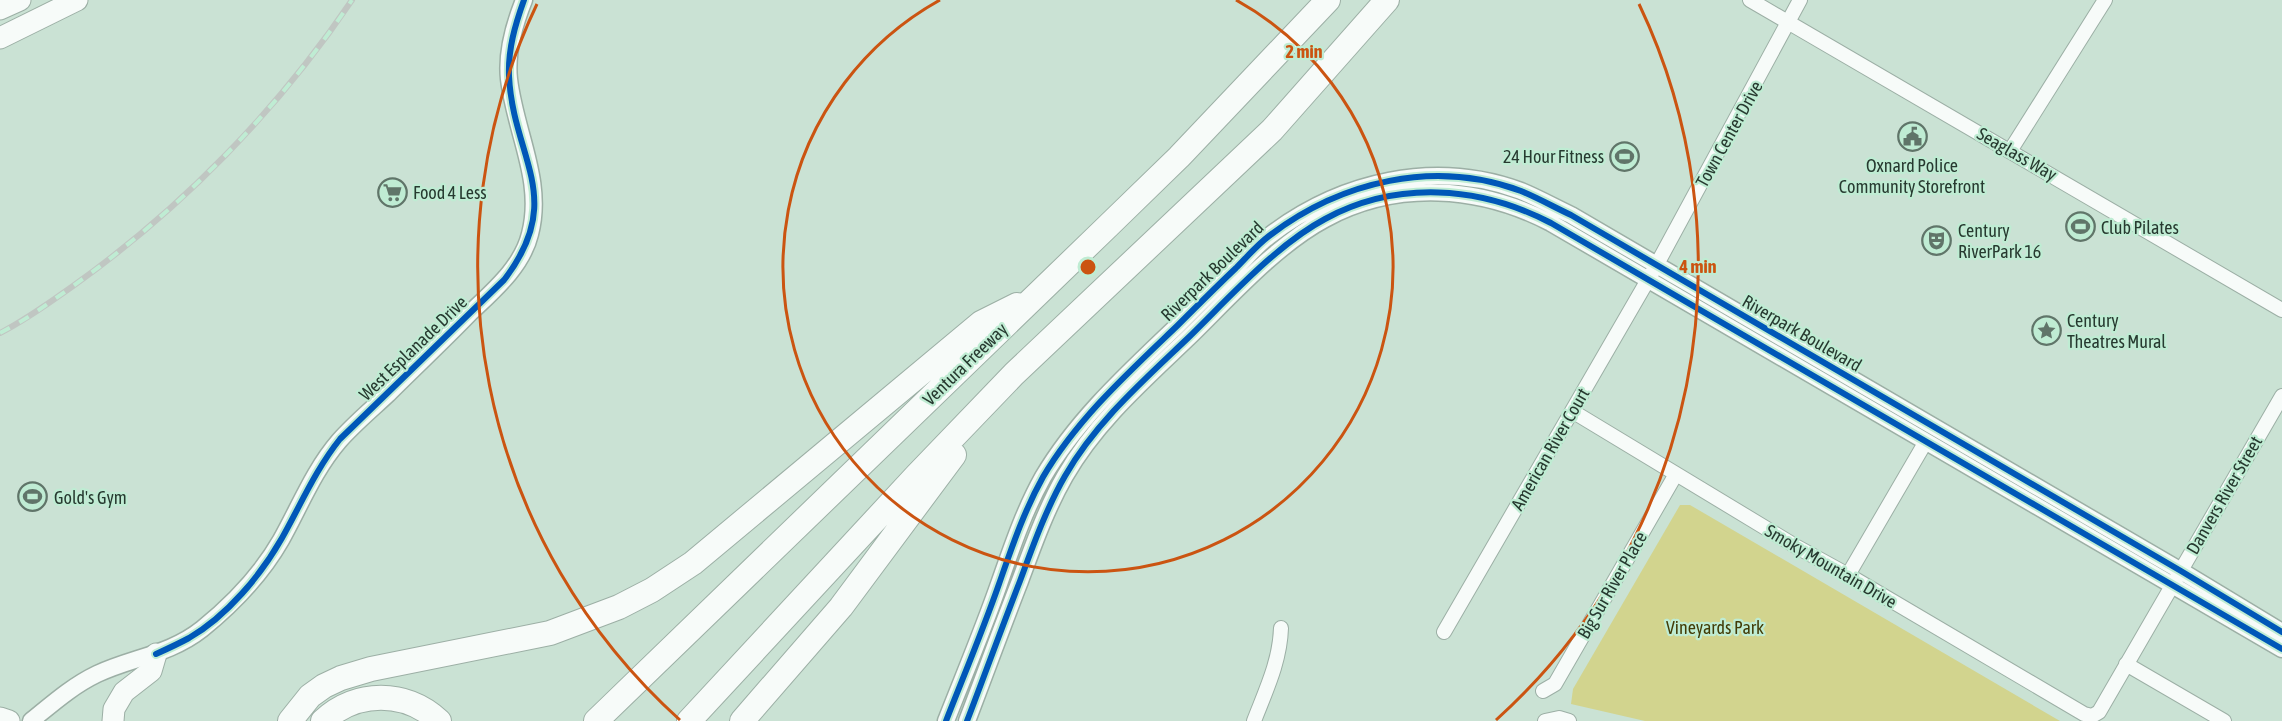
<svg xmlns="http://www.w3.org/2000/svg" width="2282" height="721" font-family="'Asap Condensed',sans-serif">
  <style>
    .green { fill: #d2d48e }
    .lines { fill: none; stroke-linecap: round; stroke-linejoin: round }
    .minor-casing { stroke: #9cafa5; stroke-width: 16 }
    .tertiary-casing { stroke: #9cafa5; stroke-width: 19 }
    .primary-casing { stroke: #9cafa5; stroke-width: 23 }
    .motorway-casing { stroke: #9cafa5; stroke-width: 26 }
    .minor { stroke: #f7fbf9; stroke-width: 14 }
    .tertiary { stroke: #f7fbf9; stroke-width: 16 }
    .primary { stroke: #f7fbf9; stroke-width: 21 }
    .motorway { stroke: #f7fbf9; stroke-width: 24 }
    .rail-casing { stroke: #c0c6c2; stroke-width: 6 }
    .rail { stroke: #bfecd3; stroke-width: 4; stroke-dasharray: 11; stroke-linecap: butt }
    .cycleway-casing { stroke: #bfecd3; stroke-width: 10 }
    .cycleway { stroke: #0057b8; stroke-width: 6 }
    .ring { fill: none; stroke: #cb5411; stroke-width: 3 }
    .labels { text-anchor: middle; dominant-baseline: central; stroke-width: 4.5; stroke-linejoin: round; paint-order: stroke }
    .street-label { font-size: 18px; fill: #273a30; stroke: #bfecd3 }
    .poi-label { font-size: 18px; fill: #273a30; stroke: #bfecd3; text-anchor: start }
    .park-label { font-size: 18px; fill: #423b06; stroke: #bfecd3 }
    .centre { fill: #cb5411; stroke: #bfecd3; stroke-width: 3 }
    .ring-label { font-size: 18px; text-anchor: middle; font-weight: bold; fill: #cb5411; stroke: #bfecd3; stroke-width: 4.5; stroke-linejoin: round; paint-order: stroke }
  </style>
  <rect width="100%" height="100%" fill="#cae2d4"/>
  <path class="green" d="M1680,505H1690L2060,721H1645L1571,704L1573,689Z"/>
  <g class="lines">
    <defs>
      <path id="minor" d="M1750,0L2282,310
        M2010,151L2105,0
        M1572,411L1797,547L1848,575L2084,714L2092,716L2099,712L2282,396
        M1848,575L1925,443
        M1444,632L1656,266L1800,0
        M2126,664L2224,721
        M1543,691L1555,684L1676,474
        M1254,721C1266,690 1280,661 1281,628
        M1545,721L1559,718L1569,721"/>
      <path id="tertiary" d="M31,721C52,704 72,686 97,674C133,657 169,655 202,629C234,603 261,575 281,540C300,506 314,470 339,441C354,424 372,409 388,394C415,367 443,341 470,313C493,291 522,267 530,234C544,181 515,132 509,79C506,52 514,25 524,0
        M946,721C964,675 983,630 999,584C1012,547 1024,511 1043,477C1077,419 1129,372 1177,326C1197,306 1216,287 1236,268C1247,257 1257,245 1269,236C1341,181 1434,159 1521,191C1538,198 1554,207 1571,215L2181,571L2282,632
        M967,721C985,674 1002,627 1020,581C1033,546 1046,509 1065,476C1096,422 1143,381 1188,338C1228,299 1276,245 1325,219C1397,180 1480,186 1551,223L2282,649"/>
      <path id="primary" d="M0,9L20,0
        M0,38L77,0
        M0,718L9,721
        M113,721L114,709L124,692L151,671L156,654"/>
      <path id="motorway" d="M290,721L310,696L324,686L341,678L371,669L550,633L619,607L652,590L693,563L981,323L1017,305
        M323,721C357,690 405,690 439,721
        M596,721L1109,225L1179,157L1328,0
        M689,721L916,476L1014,374L1272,130L1387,0
        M742,721L841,607L954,455"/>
    </defs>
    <use href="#minor" class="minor-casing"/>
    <use href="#tertiary" class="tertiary-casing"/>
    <use href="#primary" class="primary-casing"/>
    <use href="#motorway" class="motorway-casing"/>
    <use href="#minor" class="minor"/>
    <use href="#tertiary" class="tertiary"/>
    <use href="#primary" class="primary"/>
    <use href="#motorway" class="motorway"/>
    <defs>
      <path id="rail" d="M0,333C26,320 49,303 73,286C181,209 278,110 352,0"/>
    </defs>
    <use href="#rail" class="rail-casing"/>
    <use href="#rail" class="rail"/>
    <defs>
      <path id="cycleway" d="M156,654C167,649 178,644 189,638C227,616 261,575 282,538C301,504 316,469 340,439L504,280C567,198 513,159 509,76C508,49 515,25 524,0
        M946,721C964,675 983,630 999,584C1012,547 1024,511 1043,477C1077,419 1129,372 1177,326C1197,306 1216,287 1236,268C1247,257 1257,245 1269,236C1341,181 1434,159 1521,191C1538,198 1554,207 1571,215L2181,571L2282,632
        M967,721C985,674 1002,627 1020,581C1033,546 1046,509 1065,476C1096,422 1143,381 1188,338C1228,299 1276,245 1325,219C1397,180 1480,186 1551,223L2282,649"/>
    </defs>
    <use href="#cycleway" class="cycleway-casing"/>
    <use href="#cycleway" class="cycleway"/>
  </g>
  <g class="ring">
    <path d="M1236 0A305 305 0 1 1 940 0"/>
    <path d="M680 720A610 610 0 0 1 537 4M1639 4A610 610 0 0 1 1496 720"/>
  </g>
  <defs>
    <symbol id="civic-ring" viewBox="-11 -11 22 22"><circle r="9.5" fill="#bfecd3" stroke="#607569" stroke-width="1.5"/><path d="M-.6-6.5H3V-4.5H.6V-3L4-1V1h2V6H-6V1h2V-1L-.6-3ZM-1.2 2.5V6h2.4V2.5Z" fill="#607569"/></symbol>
    <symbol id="stadium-ring" viewBox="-11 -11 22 22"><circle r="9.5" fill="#bfecd3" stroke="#607569" stroke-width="1.5"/><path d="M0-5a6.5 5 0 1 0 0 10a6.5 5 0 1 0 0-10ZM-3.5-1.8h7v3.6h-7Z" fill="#607569"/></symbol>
    <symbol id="supermarket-ring" viewBox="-11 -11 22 22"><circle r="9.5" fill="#bfecd3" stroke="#607569" stroke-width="1.5"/><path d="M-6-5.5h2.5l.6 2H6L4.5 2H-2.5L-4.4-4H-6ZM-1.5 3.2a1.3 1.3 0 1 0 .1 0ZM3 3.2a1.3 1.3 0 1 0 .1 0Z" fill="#607569"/></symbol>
    <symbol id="theatre-ring" viewBox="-11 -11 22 22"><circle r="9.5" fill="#bfecd3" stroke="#607569" stroke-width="1.5"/><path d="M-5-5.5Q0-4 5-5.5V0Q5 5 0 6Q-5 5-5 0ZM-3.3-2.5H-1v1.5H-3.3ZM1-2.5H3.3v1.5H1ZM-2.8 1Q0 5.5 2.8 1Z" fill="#607569"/></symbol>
    <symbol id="sight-ring" viewBox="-11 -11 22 22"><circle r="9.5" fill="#bfecd3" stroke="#607569" stroke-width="1.5"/><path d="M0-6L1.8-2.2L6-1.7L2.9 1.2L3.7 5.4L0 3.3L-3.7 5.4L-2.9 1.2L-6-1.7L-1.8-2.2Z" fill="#607569"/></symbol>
  </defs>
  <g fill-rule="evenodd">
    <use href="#civic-ring" x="1896" y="120" width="33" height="33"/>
    <use href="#stadium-ring" x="1608" y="140" width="33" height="33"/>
    <use href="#supermarket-ring" x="376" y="176" width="33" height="33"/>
    <use href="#stadium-ring" x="2064" y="210" width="33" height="33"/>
    <use href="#theatre-ring" x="1920" y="224" width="33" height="33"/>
    <use href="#sight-ring" x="2030" y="314" width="33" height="33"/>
    <use href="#stadium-ring" x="16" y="480" width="33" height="33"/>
  </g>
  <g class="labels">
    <g class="street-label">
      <text transform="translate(1729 134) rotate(-61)">Town Center Drive</text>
      <text transform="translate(2017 154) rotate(30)">Seaglass Way</text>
      <text transform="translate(1212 271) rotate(-44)">Riverpark Boulevard</text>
      <text transform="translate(1802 333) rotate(30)">Riverpark Boulevard</text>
      <text transform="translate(413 348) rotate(-44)">West Esplanade Drive</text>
      <text transform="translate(965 364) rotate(-44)">Ventura Freeway</text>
      <text transform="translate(1550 449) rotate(-60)">American River Court</text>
      <text transform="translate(2224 495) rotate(-60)">Danvers River Street</text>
      <text transform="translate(1831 566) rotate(30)">Smoky Mountain Drive</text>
      <text transform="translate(1612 585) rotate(-60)">Big Sur River Place</text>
    </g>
    <g class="poi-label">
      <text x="1604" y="156" text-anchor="end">24 Hour Fitness</text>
      <text x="1912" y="165" text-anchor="middle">Oxnard Police<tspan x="1912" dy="21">Community Storefront</tspan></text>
      <text x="413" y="192">Food 4 Less</text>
      <text x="2101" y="227">Club Pilates</text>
      <text x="1958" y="230">Century<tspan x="1958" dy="21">RiverPark 16</tspan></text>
      <text x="2067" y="320">Century<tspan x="2067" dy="21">Theatres Mural</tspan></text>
      <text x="54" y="497">Gold's Gym</text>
    </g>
    <g class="park-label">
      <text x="1715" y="627">Vineyards Park</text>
    </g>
  </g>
  <circle cx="1088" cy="267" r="9" class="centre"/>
  <g class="ring-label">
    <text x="1304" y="58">2 min</text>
    <text x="1698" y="273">4 min</text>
  </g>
</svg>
